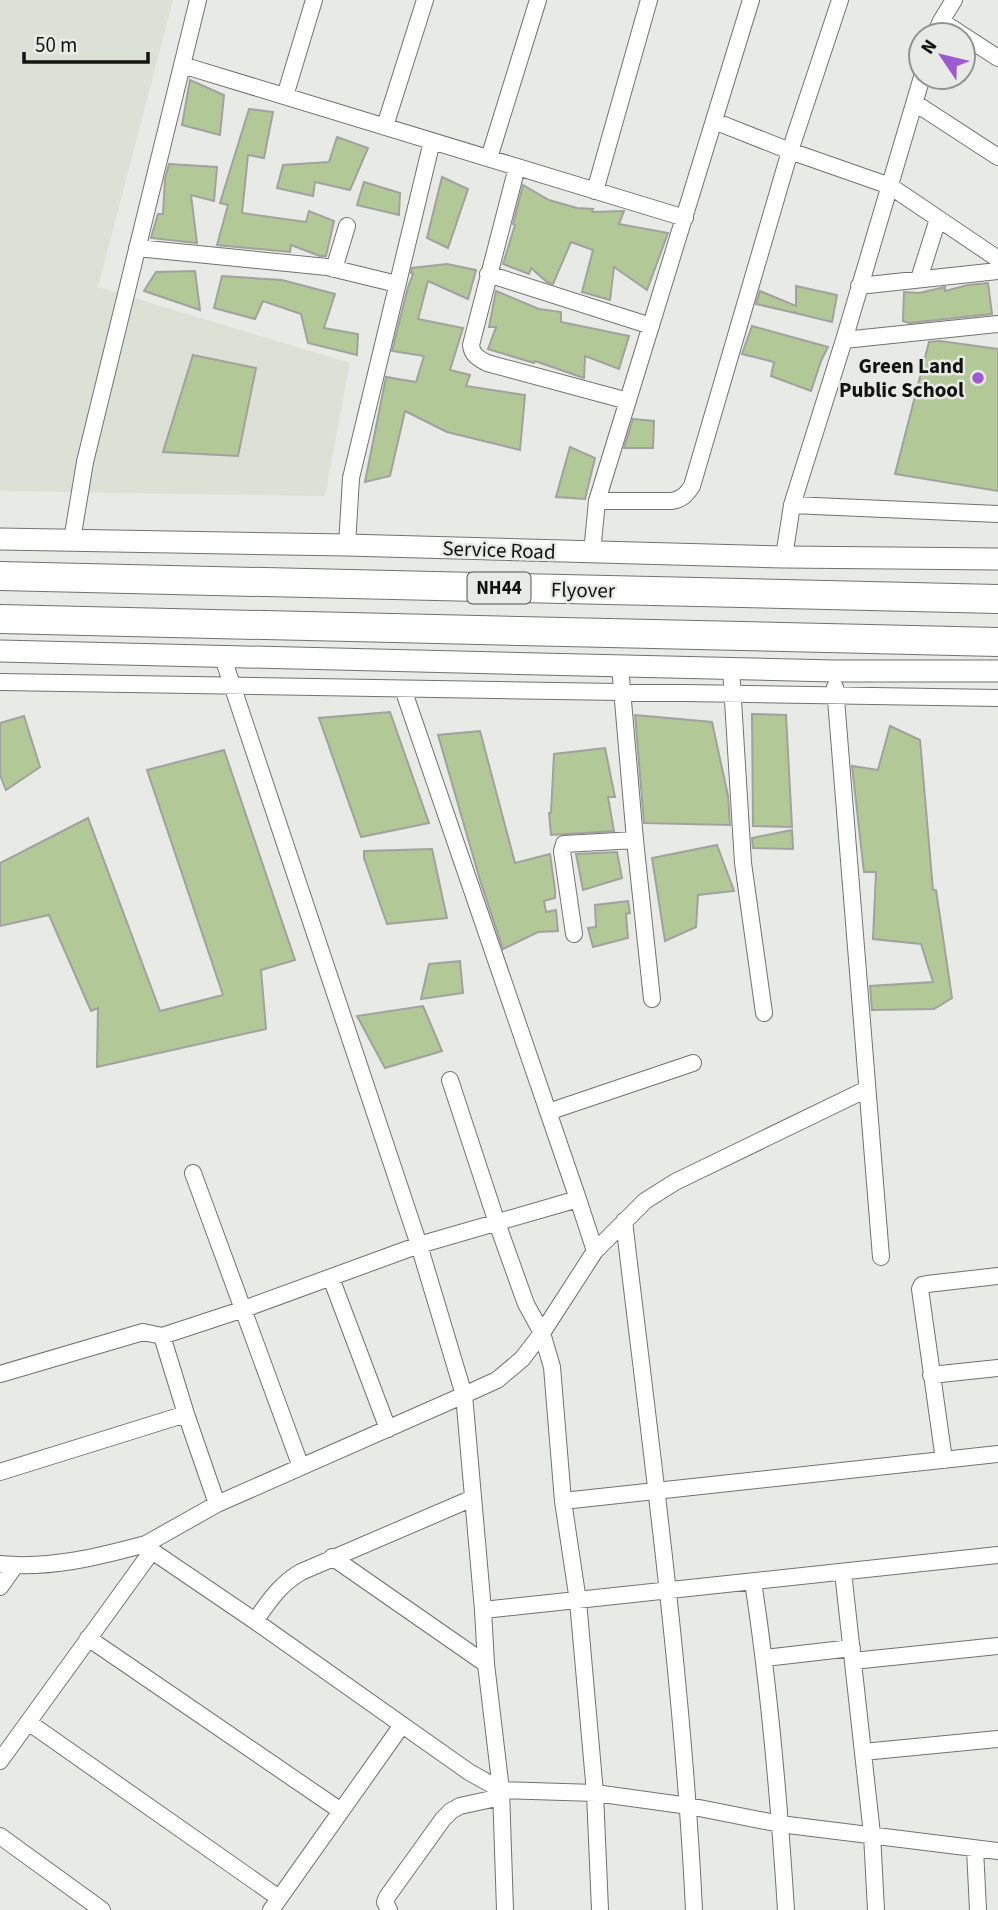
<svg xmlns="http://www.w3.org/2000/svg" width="998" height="1910" font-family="'Source Sans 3',sans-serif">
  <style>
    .built { fill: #dce1d6 }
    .building { fill: #b2c997; stroke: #a0a29f; stroke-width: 2 }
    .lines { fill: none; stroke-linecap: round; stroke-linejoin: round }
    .street-casing { stroke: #717370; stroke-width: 18 }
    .secondary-casing { stroke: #717370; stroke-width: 23 }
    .highway-casing { stroke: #717370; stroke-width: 30 }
    .street { stroke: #fff; stroke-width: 16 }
    .secondary { stroke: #fff; stroke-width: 21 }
    .highway { stroke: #fff; stroke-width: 28 }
    .poi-dot { fill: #9d5ad0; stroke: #e8eae6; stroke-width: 2.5 }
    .labels { text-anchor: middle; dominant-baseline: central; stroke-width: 5; stroke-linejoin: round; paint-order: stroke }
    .shield { fill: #e8eae6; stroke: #525351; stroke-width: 2 }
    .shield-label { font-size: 19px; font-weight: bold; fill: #121211 }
    .poi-label { font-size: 21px; font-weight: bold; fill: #121211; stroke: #e8eae6; text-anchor: end }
    .street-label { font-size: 21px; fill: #121211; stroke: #e8eae6 }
  </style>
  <rect width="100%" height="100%" fill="#e8eae6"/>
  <path class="built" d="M0,0H173L98,287L350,363L325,496L0,491Z"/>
  <path class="building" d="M190,80L224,95L220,135L182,125Z
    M249,109L273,112L264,158L248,155L242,213L306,222L309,211L334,221L326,256H320L291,245L290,252L217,245L228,205L220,203Z
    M337,137L368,148L350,190L315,182L313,196L277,188L283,165L329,162Z
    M169,164L217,167L214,201L191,195L197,243L151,238L158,214H163L165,179Z
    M442,177L468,189L448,248L427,238Z
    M364,182L400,193L399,215L357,205Z
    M523,185L549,200L577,208L593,209L592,212L624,211L619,224L668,233L647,290L614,267L610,300L582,292L593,250L571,242L553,284L547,282L531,268L529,274L503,264L515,225L513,224Z
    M447,264L476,270L468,299L428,281L418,319L463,328L450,370L470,375L466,386L525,395L520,450L447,432L405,411L390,476L365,482L386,377L416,382L424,356L392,351L408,287L413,274L411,273L412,268Z
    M195,271L200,310L144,291L156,272Z
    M222,276L282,280L335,294L324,328L358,334L357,355L308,343L301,314L263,301L255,319L214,308Z
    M988,283L992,314L909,323L903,321L904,292L919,293L945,287V291L968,285Z
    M796,286L837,295L832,322L795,313V311V313L756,304L760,291L796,306Z
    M496,291L539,309L561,312V322L629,336L619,369L585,356L584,378L535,361L534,363L488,349L496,327H489Z
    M752,326L828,347L821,361L811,391L771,376L774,362L742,354Z
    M940,341L998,349V491L895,474L929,342Z
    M193,355L256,368L238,456L163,452Z
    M633,419L654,421L653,448H624Z
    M570,447L595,458L585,499L556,497Z
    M390,712L429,823L361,837L319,718Z
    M752,714L786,715L792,827L753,826Z
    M635,715L712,722L728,796L730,825L644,823Z
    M24,716L40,767L6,790L0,775V723Z
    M890,726L920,740L933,890H936L952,998L934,1009L872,1010L870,986L933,982L921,944L873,939L876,872H864L852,766L878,770Z
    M480,731L515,863L550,854L555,890V898L544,901L546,912L556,910L558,931L538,932L503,949L480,880L438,735Z
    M605,748L615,797H608L614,831L551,835L549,813H551L554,754Z
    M224,750L295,960L261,970L266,1029L97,1067L98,1008L91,1011L49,915L0,926V863L88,818L160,1011L223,995L147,770Z
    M792,830L793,849L753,848L752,838Z
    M717,845L734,891L698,895L696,927L665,941L652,858Z
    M432,849L447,918L387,924L364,858V851Z
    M617,852L622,878L583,890L576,854Z
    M628,901L630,913L626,914L628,938L593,947L588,928L596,927L595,905Z
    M460,961L463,993L421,999L429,964Z
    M423,1006L442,1051L385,1068L357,1016Z"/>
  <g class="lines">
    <defs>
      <path id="street" d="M941,21L998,58
        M935,35L941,21L954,0
        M182,65L685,218
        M285,96L314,0
        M915,103L998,157
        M714,121L790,151L890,186L998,259
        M385,126L425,0
        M489,158L538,0
        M517,167L471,345C472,355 478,358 487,363L628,401
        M595,191L649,0
        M137,248L327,267L397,284
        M334,269L347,226
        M488,274L651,326
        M919,279L938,219
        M859,286L998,271
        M844,340L998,324
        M597,501H672C682,499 686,495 692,486L790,151L840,0
        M792,505L998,514
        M72,540L85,462L198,0
        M347,545L351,478L432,141
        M592,553L597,501L751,0
        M784,557L792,505L844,340L922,77
        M620,666L635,840L652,999
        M731,668L743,863L764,1013
        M0,682L998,698
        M835,687L881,1257
        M403,689L578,1199L419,1245L464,1395L483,1610
        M574,934L562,851L564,844L635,840
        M450,1080L497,1223L526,1304L542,1333L552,1367L563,1501L578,1601L595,1793L600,1910
        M548,1112L693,1063
        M193,1173L301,1467
        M624,1221C651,1451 683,1679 694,1910
        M595,1251L645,1201L675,1182L867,1089
        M331,1278L388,1429
        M0,1374L143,1332L162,1336
        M931,1375L998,1368
        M944,1460L920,1289L922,1285L927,1284L998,1276
        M0,1472L186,1414
        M563,1501L998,1454
        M217,1504L464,1395L497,1380L522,1359L542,1333L595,1251L578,1199
        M146,1544L217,1504L186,1414L162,1336L244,1309L419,1245L223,658
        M332,1557L486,1664
        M0,1564C50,1569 98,1557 146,1544L152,1551L255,1621L469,1772L501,1790L595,1793L689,1806L780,1824L998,1851
        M843,1572L872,1834L876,1910
        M753,1582C770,1691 779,1800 786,1910
        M0,1587L15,1566
        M255,1621C269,1601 280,1584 301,1572L473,1498
        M88,1638L341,1811
        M765,1658L852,1648
        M853,1661L998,1646
        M28,1722L279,1898
        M863,1752L998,1739
        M0,1761L152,1551
        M0,1836L102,1910
        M975,1849L978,1910
        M271,1910L402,1725
        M389,1910L385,1902L387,1897L443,1819L451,1811L460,1806L501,1797
        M505,1910L501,1790L486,1664L483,1610L998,1555"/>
      <path id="secondary" d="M0,539L347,545L784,557L998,559
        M0,651L834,671H998"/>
      <path id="highway" d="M0,576L998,599
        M0,619L998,642"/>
    </defs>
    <use href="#street" class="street-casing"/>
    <use href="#secondary" class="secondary-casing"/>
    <use href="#highway" class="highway-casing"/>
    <use href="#street" class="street"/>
    <use href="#secondary" class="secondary"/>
    <use href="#highway" class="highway"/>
  </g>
  <circle class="poi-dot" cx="978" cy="378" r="7"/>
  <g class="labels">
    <rect class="shield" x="467.5" y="572.5" width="63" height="31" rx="5"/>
    <g class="shield-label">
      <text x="499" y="588">NH44</text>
    </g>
    <g class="poi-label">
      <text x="964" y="366">Green Land<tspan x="964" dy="24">Public School</tspan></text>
    </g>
    <g class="street-label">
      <text transform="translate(499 550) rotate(2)">Service Road</text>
      <text transform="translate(583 590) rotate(1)">Flyover</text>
    </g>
  </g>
  <g transform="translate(942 56) rotate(305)"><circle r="33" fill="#e8eae6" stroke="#929491" stroke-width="2"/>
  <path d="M0-5L12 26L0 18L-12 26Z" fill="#9d5ad0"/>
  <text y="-10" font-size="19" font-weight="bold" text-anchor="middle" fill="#121211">N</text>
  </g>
  <path d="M24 52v10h124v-10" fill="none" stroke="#121211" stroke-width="3.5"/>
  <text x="35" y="52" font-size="21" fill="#121211" stroke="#e8eae6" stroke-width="5" paint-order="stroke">50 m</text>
</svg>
